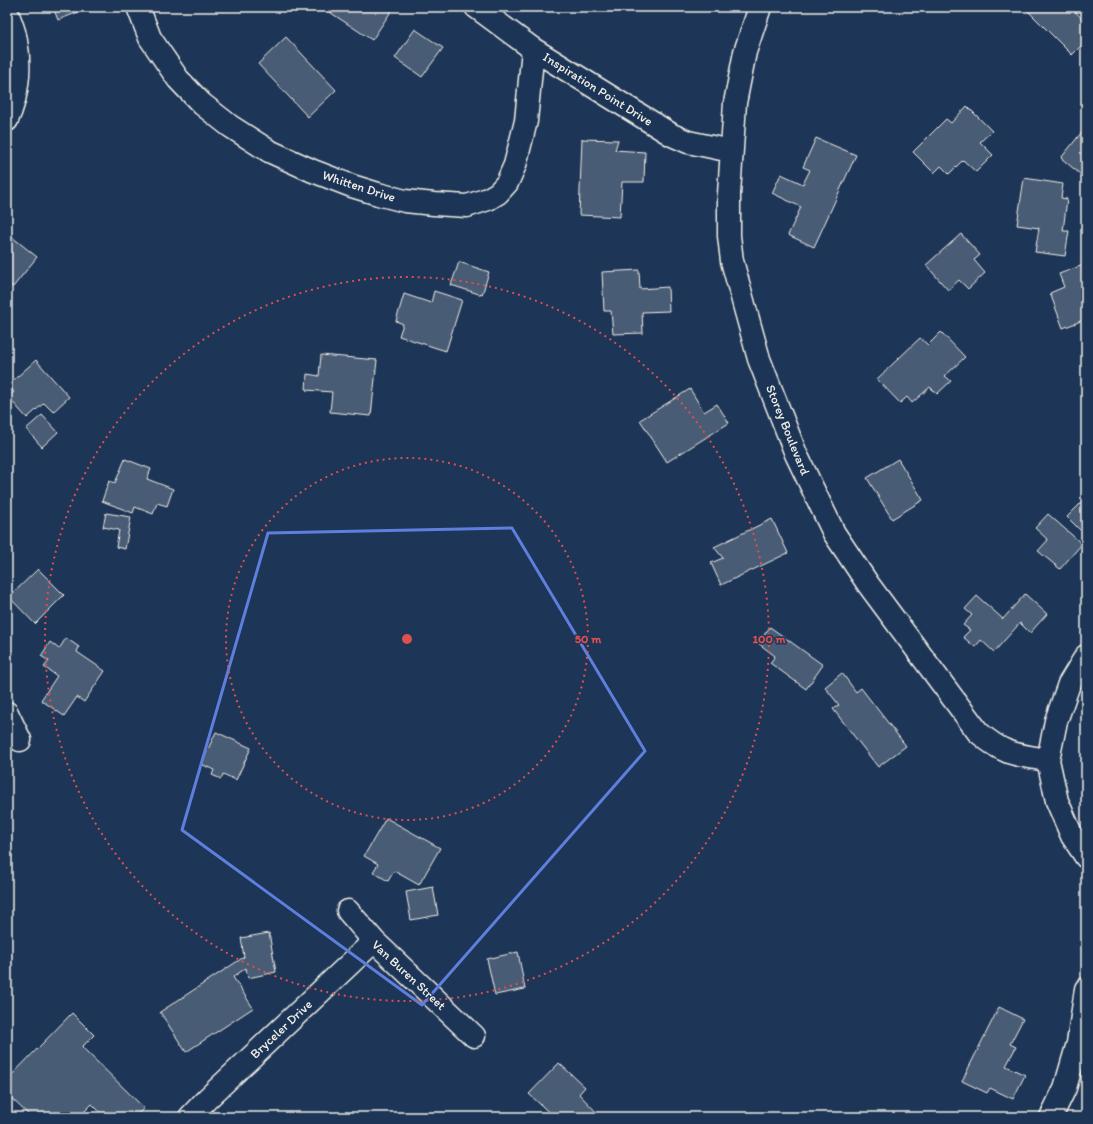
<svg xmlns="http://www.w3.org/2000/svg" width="1093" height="1124" font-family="Itim,sans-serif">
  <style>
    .building { fill: #485b74; stroke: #f4f1e8 }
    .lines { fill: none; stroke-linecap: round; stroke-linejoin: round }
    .street-casing { stroke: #f4f1e8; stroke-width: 25 }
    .secondary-casing { stroke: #f4f1e8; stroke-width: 25 }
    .street { stroke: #1d3557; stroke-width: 22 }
    .secondary { stroke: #1d3557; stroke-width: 22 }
    .marked { fill: none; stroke: #5e7fdd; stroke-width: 3; stroke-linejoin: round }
    .ring { fill: none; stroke: #dc504e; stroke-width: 2; stroke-dasharray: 2 4 }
    .labels { text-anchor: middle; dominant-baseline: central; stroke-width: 3; stroke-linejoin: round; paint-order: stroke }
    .street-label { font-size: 13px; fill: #f4f1e8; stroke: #1d3557 }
    .centre { fill: #dc504e; stroke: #1d3557; stroke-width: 2 }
    .ring-label { font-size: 12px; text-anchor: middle; font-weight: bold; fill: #dc504e; stroke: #1d3557; stroke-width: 3; stroke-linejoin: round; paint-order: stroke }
  </style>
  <rect width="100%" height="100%" fill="#1d3557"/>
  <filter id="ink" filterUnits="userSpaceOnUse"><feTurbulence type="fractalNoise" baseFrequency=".025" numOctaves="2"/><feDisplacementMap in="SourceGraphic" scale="8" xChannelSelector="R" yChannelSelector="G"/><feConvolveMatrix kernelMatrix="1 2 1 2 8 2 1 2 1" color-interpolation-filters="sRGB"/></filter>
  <g filter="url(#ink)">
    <path class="building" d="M53,7H91L58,20Z
      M327,7H394L372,40L325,9Z
      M1033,7H1073L1072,8L1086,23V41L1072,55L1028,11Z
      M415,29L443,48L422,77L395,58Z
      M286,37L336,90L308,117L258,64Z
      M967,106L992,131L980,142L993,155L976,172L963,160L949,174L941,166L934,173L913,152L946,119L951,123Z
      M1086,127V179L1061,158Z
      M816,138L856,155L814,247L788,235L801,207L772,193L781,174L803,184L810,170L803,167Z
      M582,139L618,140L615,150L645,152L644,182H622L620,217L579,215Z
      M1024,178L1063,184L1061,198L1067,199L1063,231H1069L1065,256L1035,252L1039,228L1017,225Z
      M7,233L37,257L13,287L7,283Z
      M961,234L980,255L974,260L985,273L968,289L959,280L948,290L926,265Z
      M459,262L489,272L482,295L451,285Z
      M1086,264V319L1063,328L1050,293L1064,287L1059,274Z
      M639,270L640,289L668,287L669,311L642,312L643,333L613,334L611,311H604L602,272Z
      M434,291L462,300L446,351L399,336L403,324L396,321L404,294L431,303Z
      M941,332L965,357L945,376L951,381L937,394L930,387L912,403L907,397L900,403L877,379L920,338L928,345Z
      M321,355L377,360L371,416L330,412L332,392L306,390L307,374L319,376Z
      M36,360L69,397L53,412L44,403L27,418L8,397L14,392L8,385Z
      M690,389L704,412L717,404L729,423L667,462L640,420Z
      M42,415L58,432L42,447L26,429Z
      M125,459L151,469L147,479L173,489L167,506L157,503L153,514L135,507L133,513L102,501L109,481L115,483Z
      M898,459L923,500L892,519L867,478Z
      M1086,498V536L1067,517Z
      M106,513L131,517L125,549L116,547L119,530L103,527Z
      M1048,514L1082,544L1060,569L1038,551L1048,540L1035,528Z
      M772,519L788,553L721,585L711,563L723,558L714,547Z
      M38,569L64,595L35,624L9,597Z
      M1025,594L1047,614L1030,633L1020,623L994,652L981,640L975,647L963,637L970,630L963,625L972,615L965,609L977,596L1003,619Z
      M770,627L823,665L806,689L770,663L775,656L758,643Z
      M66,638L79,647L77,652L105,671L84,702L77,697L64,716L41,700L57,676L44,667L49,661L41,656L50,642L59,649Z
      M842,673L856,692L861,688L906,746L878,767L833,709L839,705L825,687Z
      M216,732L251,748L236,780L223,774L221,779L212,775L214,770L201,764Z
      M386,818L440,848L419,885L394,871L388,881L373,872L378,864L364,856Z
      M433,887L438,915L411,920L406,892Z
      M269,933L276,972L248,978L246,968L233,977L253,1008L186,1052L160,1012L244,957L241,938Z
      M518,952L525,989L495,995L487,959Z
      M999,1007L1023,1019L1010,1044L1016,1047L1006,1066L1025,1075L1013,1099L990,1088L987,1093L962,1081Z
      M72,1013L94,1035L82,1047L144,1108L135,1117H102L104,1116L92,1104L79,1117H31L7,1094V1080Z
      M559,1063L585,1087L579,1094L601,1117H554L529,1094Z"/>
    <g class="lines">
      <defs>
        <path id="street" d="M138,7L150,38L178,79L202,104L230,126L269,151L313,171L352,186L378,194L405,201L434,204L467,206L488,199L498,193L507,183L515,165L526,121L533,49
          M476,7L533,49L672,135L688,142L731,151
          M760,7L745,52L735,103L729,194V236L732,261L759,359L796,454L834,533L868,584L978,732C1004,755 1016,755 1048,760
          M1086,656L1069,684L1056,721L1048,760L1057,801L1072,836L1086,857
          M7,713L20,740
          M348,911L374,941L474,1036
          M190,1117L207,1099L374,941
          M1051,1117L1065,1088L1078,1043L1086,989"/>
        <path id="secondary" d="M7,12C10,21 15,31 16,41C21,66 18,96 7,120"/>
      </defs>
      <use href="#street" class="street-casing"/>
      <use href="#secondary" class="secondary-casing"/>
      <use href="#street" class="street"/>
      <use href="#secondary" class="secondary"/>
    </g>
  </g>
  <path class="marked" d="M512,528L645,751L422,1005L182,830L268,533Z"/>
  <g class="ring">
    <circle cx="407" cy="639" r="181"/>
    <circle cx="407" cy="639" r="362"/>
  </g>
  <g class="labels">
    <g class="street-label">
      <text transform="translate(598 89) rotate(32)">Inspiration Point Drive</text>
      <text transform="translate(359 186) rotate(18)">Whitten Drive</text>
      <text transform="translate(788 430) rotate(68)">Storey Boulevard</text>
      <text transform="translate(409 975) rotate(43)">Van Buren Street</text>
      <text transform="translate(281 1029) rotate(-43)">Bryceler Drive</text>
    </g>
  </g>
  <circle cx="407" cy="639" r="6" class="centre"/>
  <g class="ring-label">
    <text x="588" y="643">50 m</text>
    <text x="769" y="643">100 m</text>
  </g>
  <rect width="1093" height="1124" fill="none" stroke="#1d3557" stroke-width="24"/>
  <rect x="12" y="12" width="1069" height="1100" fill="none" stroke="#f4f1e8" stroke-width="1.5" filter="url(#ink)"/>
</svg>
